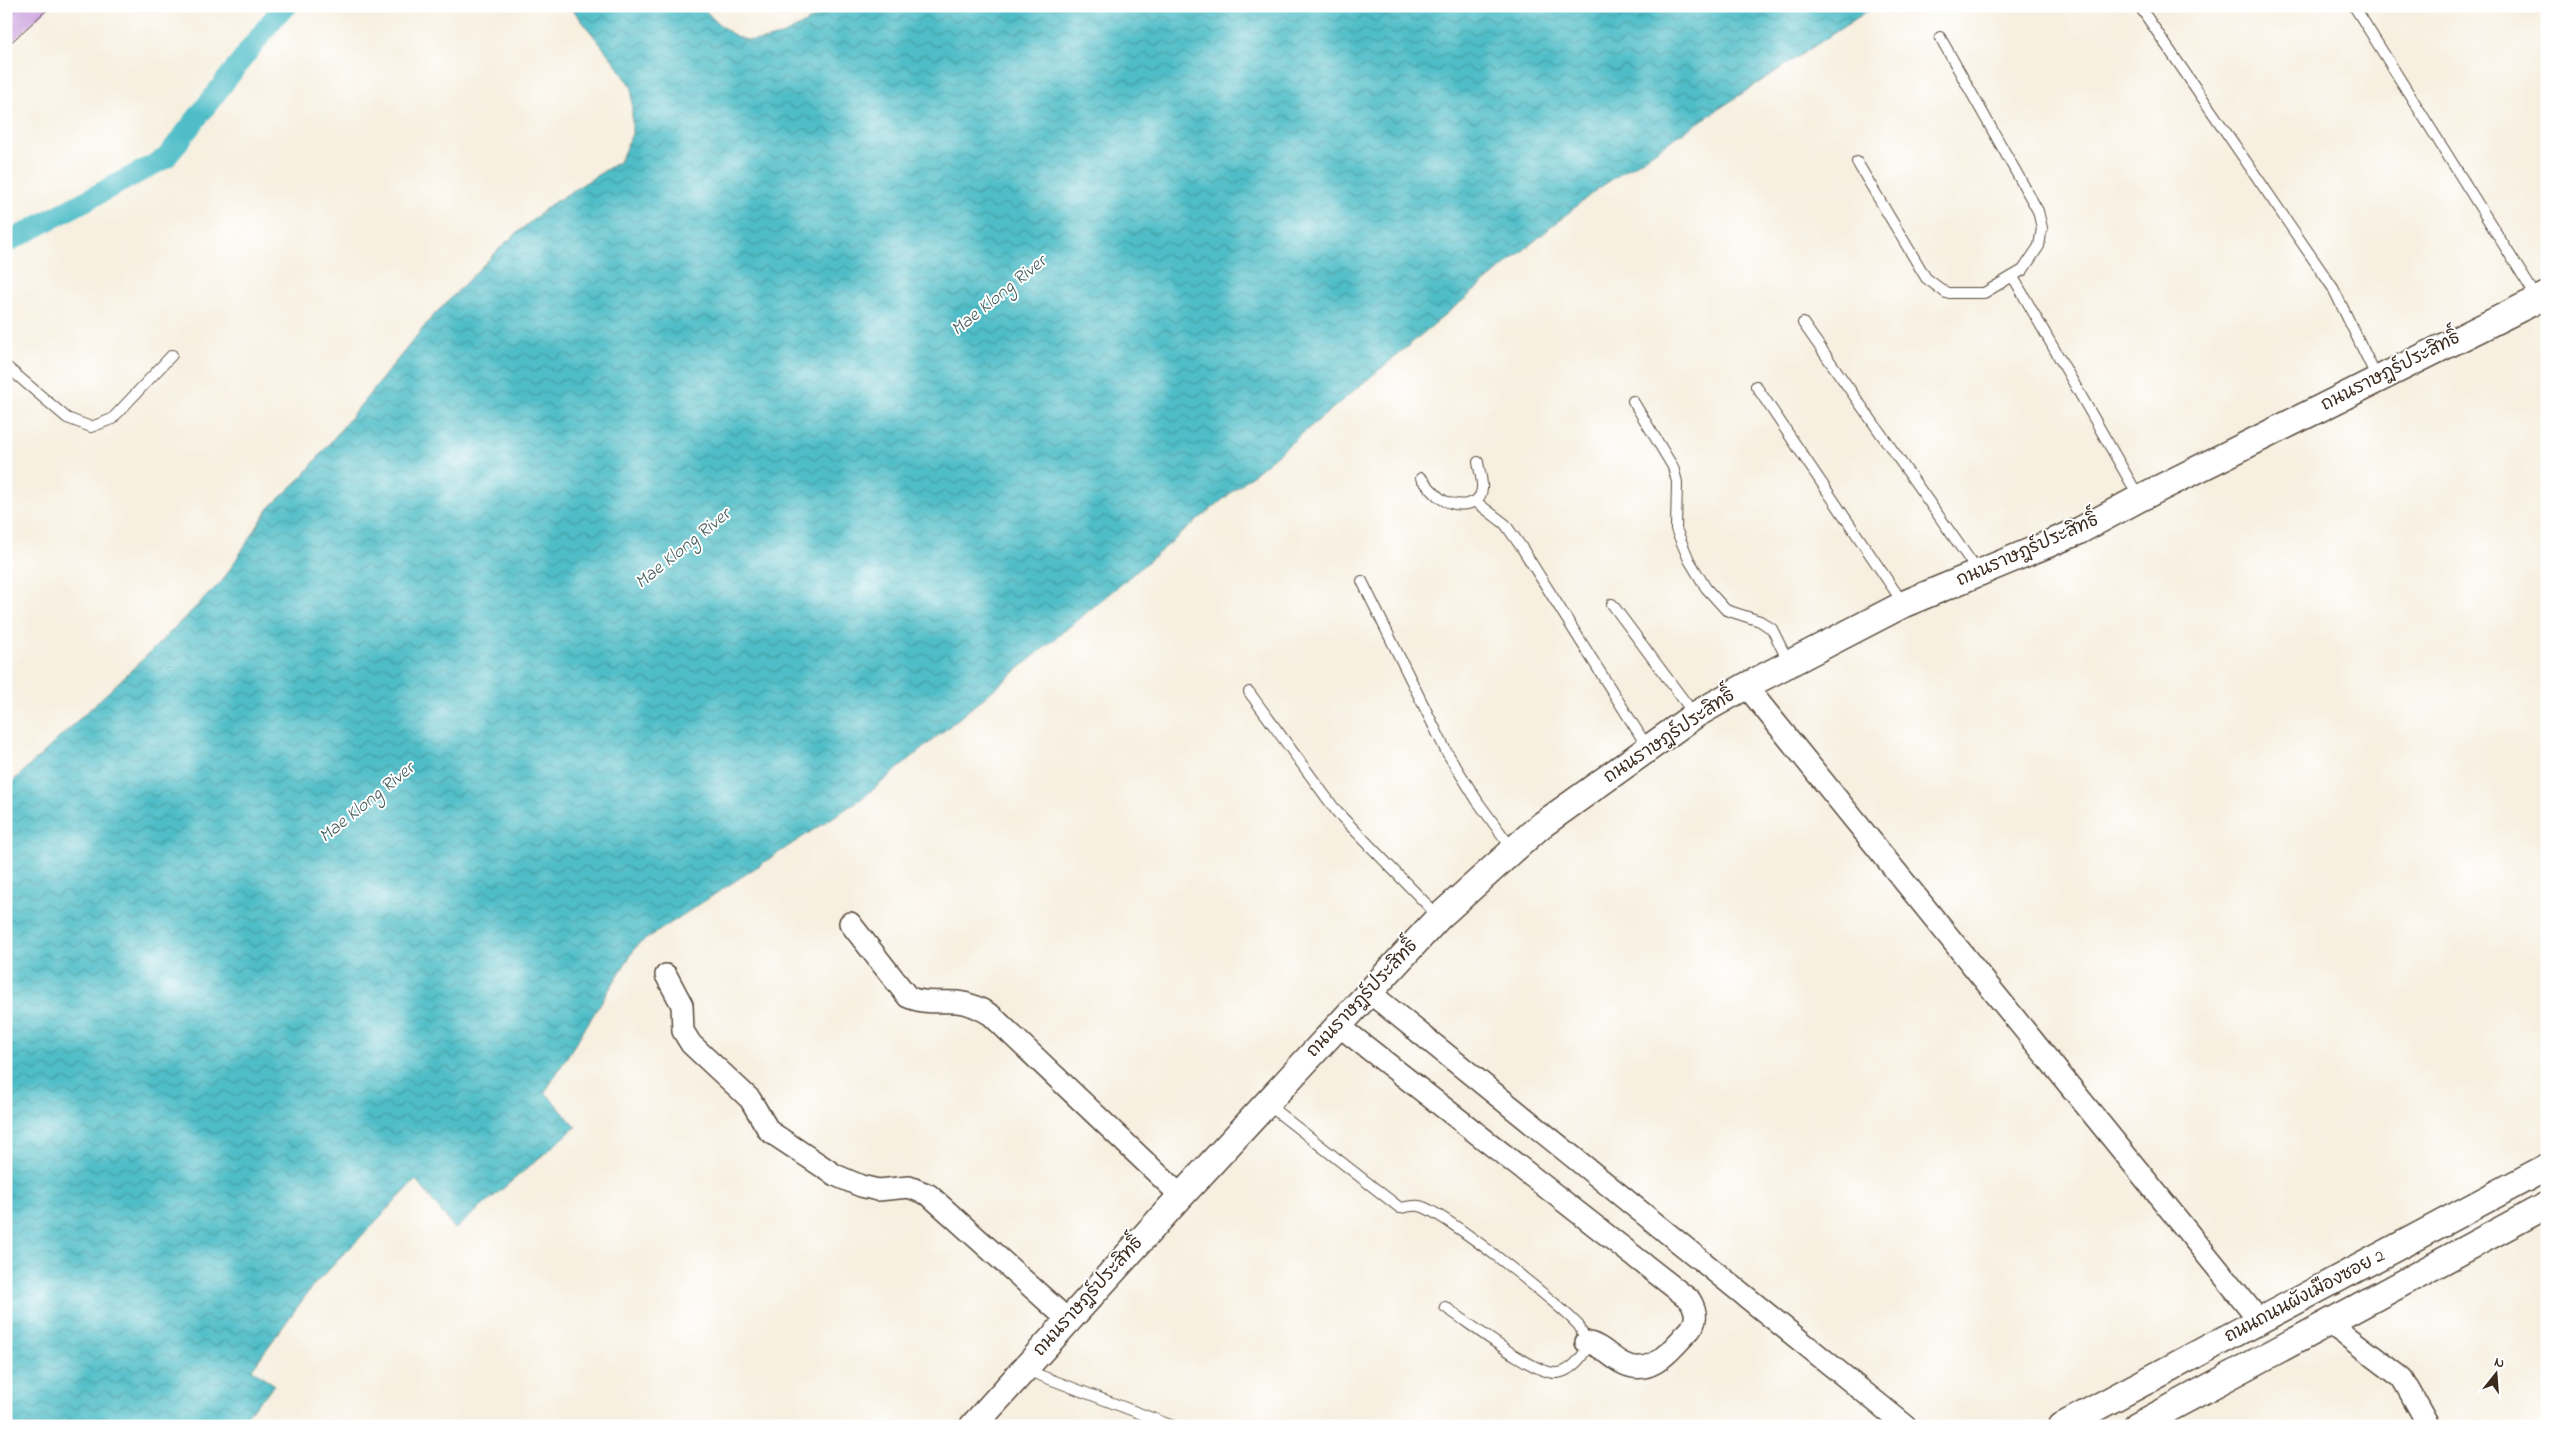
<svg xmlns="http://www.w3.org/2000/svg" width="2553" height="1432" font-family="'Indie Flower','Playpen Sans Thai',sans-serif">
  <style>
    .built { fill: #e7d2ef }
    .water { fill: url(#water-waves); stroke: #457472 }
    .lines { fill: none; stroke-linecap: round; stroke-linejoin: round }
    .canal { stroke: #4fbdc7; stroke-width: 21 }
    .building { fill: #cea4df }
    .service-casing { stroke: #57483b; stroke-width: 12 }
    .minor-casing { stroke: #57483b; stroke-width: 24 }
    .tertiary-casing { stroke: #57483b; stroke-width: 29 }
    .service { stroke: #fff; stroke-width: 10 }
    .minor { stroke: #fff; stroke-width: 21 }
    .tertiary { stroke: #fff; stroke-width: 26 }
    .labels { text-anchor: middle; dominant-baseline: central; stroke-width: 4; stroke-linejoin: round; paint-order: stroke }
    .street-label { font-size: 18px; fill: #3b2a1e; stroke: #fff }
    .water-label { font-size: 19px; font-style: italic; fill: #425d59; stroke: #fff }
  </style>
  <defs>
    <pattern id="water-waves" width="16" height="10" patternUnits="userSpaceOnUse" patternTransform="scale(1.25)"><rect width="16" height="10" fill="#4fbdc7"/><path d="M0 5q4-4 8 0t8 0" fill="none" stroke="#439aa1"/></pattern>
  </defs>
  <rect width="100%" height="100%" fill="#fff"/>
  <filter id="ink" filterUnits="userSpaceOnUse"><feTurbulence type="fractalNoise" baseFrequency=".02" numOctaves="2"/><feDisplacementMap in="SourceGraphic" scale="10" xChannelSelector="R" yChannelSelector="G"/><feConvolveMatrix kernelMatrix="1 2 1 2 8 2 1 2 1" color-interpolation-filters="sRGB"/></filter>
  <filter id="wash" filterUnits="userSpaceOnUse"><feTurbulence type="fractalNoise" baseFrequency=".0096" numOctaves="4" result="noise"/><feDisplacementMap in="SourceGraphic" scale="20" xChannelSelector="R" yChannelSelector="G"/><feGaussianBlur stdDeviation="1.12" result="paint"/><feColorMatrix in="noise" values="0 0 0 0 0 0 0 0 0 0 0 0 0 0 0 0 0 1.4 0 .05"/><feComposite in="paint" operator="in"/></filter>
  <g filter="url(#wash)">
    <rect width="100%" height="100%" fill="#f7efdf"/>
    <path class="built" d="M244,1416L257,1426H236Z"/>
    <path class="water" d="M570,6H701C711,17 723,29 736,36C765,52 808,22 832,6H1875L1596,190L864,797L637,945L545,1092L576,1127L455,1229L416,1180L312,1287L252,1369L275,1385L236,1426H6V788L142,660L223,580L269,508L303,476L432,317L504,244L550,205L620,161L632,134V88L616,64Z"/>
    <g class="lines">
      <path class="canal" d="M6,243L166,158L277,14L287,6"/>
    </g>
    <g id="blocks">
      <path class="building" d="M6,6H51L6,47Z"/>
    </g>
  </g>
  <g filter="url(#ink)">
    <use href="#blocks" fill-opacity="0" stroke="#57483b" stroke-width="1"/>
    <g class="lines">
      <defs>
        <path id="service" d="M2354,6L2537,298
          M2142,10L2333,288L2377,378
          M1857,162L1926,278L1946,293H1984L2023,270L2039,246L2042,228L2038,211L1940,37
          M2013,277L2139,497
          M1803,323L1979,573
          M6,366L67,418L91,427L112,419L172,355
          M1756,386L1903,603
          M1633,401L1673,467L1677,482L1676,529L1689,560L1706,588L1726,610L1760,621L1772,629L1789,663
          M1421,478C1427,485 1433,492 1440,498C1452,507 1480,509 1482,489C1483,481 1479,470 1478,462
          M1475,501L1505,524L1522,548L1648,748
          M1362,581L1446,751L1478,802L1513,850
          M1612,604L1694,714
          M1249,692L1337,812L1438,916
          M1267,1104L1400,1208C1406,1207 1414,1205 1419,1206C1441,1209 1562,1306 1579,1326C1583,1332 1585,1341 1587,1347C1582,1358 1570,1372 1557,1373C1534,1375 1467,1321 1445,1307
          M1026,1370L1173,1426"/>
        <path id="minor" d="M1746,686L2260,1321
          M850,923L908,997C924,1004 940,1001 957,1002C969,1003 980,1008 991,1015L1181,1196
          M666,975L682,1005L683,1031L691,1044L750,1099L769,1131L835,1175L861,1186L878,1190L909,1187L929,1195L1068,1320
          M1369,992L1906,1426
          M1338,1025L1690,1300C1698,1313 1697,1324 1686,1334C1669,1352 1650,1378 1622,1363C1609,1356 1601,1345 1586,1342
          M2328,1322L2402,1378L2429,1426"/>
        <path id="tertiary" d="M973,1426L1181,1196L1439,917L1539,827L1695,715L1746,686L1904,604L2077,532L2140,498L2547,295
          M2062,1426L2547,1167
          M2137,1426L2547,1205"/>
      </defs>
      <use href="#service" class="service-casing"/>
      <use href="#minor" class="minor-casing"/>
      <use href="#tertiary" class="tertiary-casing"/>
      <use href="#service" class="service"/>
      <use href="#minor" class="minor"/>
      <use href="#tertiary" class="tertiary"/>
    </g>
  </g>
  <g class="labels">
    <g class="street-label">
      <text transform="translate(2391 372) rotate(-27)">ถนนราษฎร์ประสิทธิ์</text>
      <text transform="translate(2028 551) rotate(-24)">ถนนราษฎร์ประสิทธิ์</text>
      <text transform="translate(1670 737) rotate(-34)">ถนนราษฎร์ประสิทธิ์</text>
      <text transform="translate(1363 999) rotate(-47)">ถนนราษฎร์ประสิทธิ์</text>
      <text transform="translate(1089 1297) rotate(-48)">ถนนราษฎร์ประสิทธิ์</text>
      <text transform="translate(2305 1297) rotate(-28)">ถนนถนนผังเมืองซอย 2</text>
    </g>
    <g class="water-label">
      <text transform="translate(999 296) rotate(-39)">Mae Klong River</text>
      <text transform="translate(683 549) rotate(-39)">Mae Klong River</text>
      <text transform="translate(367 803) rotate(-39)">Mae Klong River</text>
    </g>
  </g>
  <rect width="2553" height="1432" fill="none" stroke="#fff" stroke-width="25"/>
  <g transform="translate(2496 1374) rotate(17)" stroke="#ffffff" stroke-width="4" paint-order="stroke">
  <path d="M0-4L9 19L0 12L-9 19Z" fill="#3b2a1e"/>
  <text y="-8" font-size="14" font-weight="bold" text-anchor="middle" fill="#3b2a1e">N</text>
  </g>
</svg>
